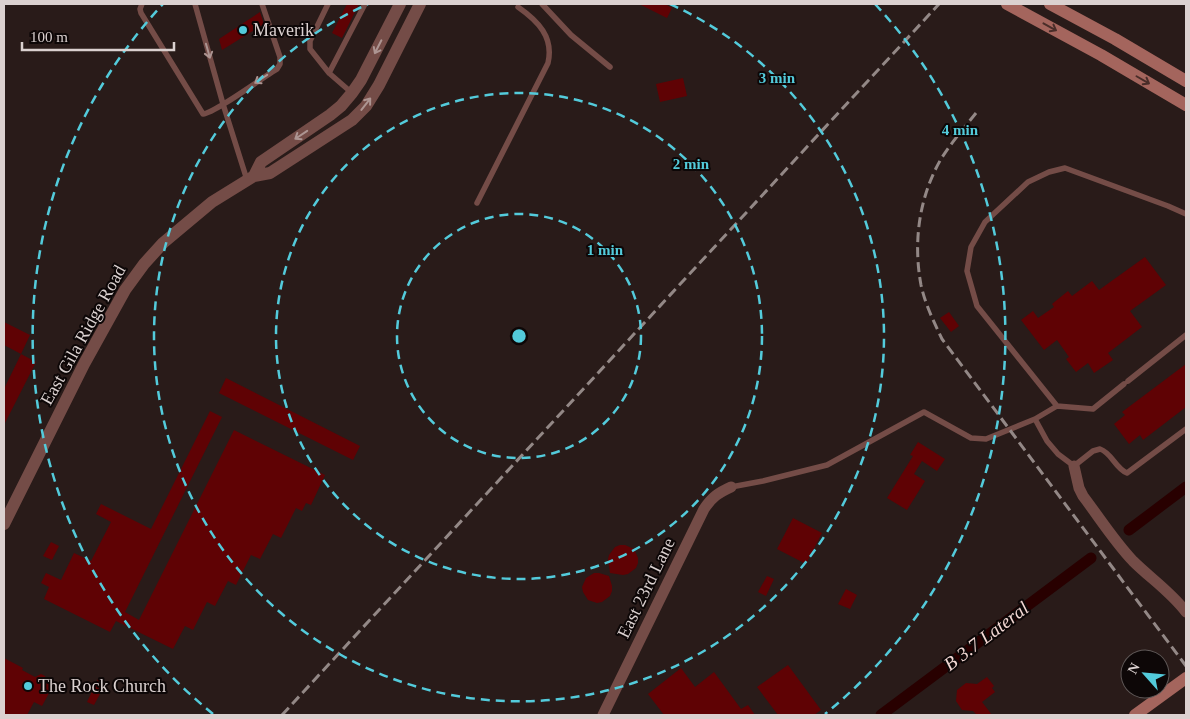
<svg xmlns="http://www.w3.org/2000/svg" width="1190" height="719" font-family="Georgia,serif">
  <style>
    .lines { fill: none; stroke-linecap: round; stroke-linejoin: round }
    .canal { stroke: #280000; stroke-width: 11 }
    .building { fill: #5f0204 }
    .service { stroke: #744c47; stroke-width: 5.5 }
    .minor { stroke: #744c47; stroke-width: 11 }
    .tertiary { stroke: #744c47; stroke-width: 12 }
    .secondary { stroke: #a4655d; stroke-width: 12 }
    .rail { stroke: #938886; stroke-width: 3; stroke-dasharray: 10 5; stroke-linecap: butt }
    .oneway { stroke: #492d29 }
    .oneway2 { stroke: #ad9592 }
    .ring { fill: none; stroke: #53cbdb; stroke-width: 2.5; stroke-dasharray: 9 6 }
    .poi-dot { fill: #53cbdb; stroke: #0d0707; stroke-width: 2 }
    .labels { text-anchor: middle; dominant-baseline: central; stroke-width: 4; stroke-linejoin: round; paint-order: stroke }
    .poi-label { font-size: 18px; fill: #dbd1d0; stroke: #0d0707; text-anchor: start }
    .street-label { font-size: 18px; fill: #dbd1d0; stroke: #0d0707 }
    .water-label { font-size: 19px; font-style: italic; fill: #f4d9d5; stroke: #0d0707 }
    .centre { fill: #53cbdb; stroke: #0d0707; stroke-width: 2.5 }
    .ring-label { font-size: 15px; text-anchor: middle; font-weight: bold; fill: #53cbdb; stroke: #0d0707; stroke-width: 4; stroke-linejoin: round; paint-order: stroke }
  </style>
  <rect width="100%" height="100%" fill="#291b19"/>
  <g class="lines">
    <path class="canal" d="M1129,530L1186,487
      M881,715L1091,558"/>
  </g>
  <path class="building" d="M347,4H359L342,38L332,33Z
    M639,4H665L672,8L667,18Z
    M260,12L264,24L222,50L219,39Z
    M683,78L687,96L660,102L656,84Z
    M1145,257L1166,285L1130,311L1142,327L1108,353L1113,360L1094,373L1088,363L1076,372L1066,359L1069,357L1057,340L1044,350L1021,320L1033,311L1038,318L1054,307L1052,304L1068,291L1072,296L1092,281L1099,290Z
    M949,312L959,326L951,332L940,318Z
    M4,322L30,335L21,354L4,345Z
    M21,354L36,362L4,425V389Z
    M1186,364V407L1143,440L1140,435L1129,444L1114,424L1125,415L1122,412Z
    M226,378L360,446L353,460L219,393Z
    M210,411L222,417L125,612L139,620L234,430L325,475L311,505L306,503L302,511L296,508L281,538L273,534L260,559L251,555L236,585L228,581L215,606L207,602L193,630L185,626L173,649L116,621L110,632L44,599L49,587L41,583L46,573L61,580L74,553L91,561L111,522L96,514L101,504L151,529Z
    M918,442L945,459L937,471L922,461L914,474L925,481L907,510L887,498L913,456L910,455Z
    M793,518L822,533L806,564L777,549Z
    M51,542L59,546L52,560L43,556Z
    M620,545H625L634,549L638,558V563L636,568L628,574L623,575L610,573L608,559L609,555L615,547Z
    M594,573H599L609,576L612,586V591L610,596L602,602L597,603L588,600L583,592L582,587L586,578Z
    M767,576L774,579L766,596L758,592Z
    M846,589L857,595L850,609L838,604Z
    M4,658L23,668L22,670L35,677L41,674L45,676L46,679L54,684L42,706L34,702L27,715H4Z
    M788,665L821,710L814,715H778L757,687Z
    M681,668L695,687L714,672L741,709L748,705L755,715H664L648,694Z
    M987,677L994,686L992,688L995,692L982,702L992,715H977L973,711L962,710L956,701L957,690L966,683L977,684Z
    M98,679L106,683L94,705L87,702Z"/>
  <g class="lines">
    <path class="service" d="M142,4L140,9L141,13L203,114C215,113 263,77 277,69L280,64V57L262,4
      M195,4L223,104L247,180
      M328,4L310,41V49L329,73
      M542,4L571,35L610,67
      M352,93L329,73L365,4
      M477,203L548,63C554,37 538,21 518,7
      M1128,381L1186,335
      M1057,406L977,306L967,271L971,247L985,222L1028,182L1049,172L1065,168L1168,206L1186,214
      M1035,419L1057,406L1093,409L1124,384
      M731,487L763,481L827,465L924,412L971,438L986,439L1035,419L1047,441L1058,454L1074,466L1093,451L1100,449C1112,453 1115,468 1127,473L1186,429"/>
    <path class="minor" d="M1074,466L1079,488L1083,496C1099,517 1114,541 1133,561C1150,578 1171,592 1186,612
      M603,715L704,509C712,497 718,493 731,487"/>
    <path class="tertiary" d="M254,176L261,162L330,115L341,106L352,93L361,80L400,4
      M4,524L84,364L125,290L144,264L163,243L212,202L254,176L270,173L352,120L366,106L379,85L420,4"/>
    <path class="secondary" d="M1007,4L1101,55L1186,105
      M1050,4L1115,39L1186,81
      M1135,715L1186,678"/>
    <path class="rail" d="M976,113C964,128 951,143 941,159C919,197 913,242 921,285C925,304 934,322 942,339L1186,666
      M282,715L939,4"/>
  </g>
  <defs><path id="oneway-shaft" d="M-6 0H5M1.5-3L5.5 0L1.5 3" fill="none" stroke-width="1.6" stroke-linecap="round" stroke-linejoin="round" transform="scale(1.25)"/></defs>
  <g class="oneway">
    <use href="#oneway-shaft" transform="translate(1050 27) rotate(29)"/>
    <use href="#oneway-shaft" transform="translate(1143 80) rotate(30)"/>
  </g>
  <g class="oneway2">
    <use href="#oneway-shaft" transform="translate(378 47) rotate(117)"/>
    <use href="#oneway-shaft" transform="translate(208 51) rotate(74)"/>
    <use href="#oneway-shaft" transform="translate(261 79) rotate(146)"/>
    <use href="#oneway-shaft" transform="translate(366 104) rotate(-52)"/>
    <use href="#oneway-shaft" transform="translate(301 135) rotate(146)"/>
  </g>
  <g class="ring">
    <circle cx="519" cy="336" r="122"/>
    <circle cx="519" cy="336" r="243"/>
    <path d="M670 4A365 365 0 1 1 368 4"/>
    <path d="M213 714A487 487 0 0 1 163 4M875 4A487 487 0 0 1 825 714"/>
  </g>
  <g class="poi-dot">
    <circle cx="243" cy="30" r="5"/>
    <circle cx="28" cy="686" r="5"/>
  </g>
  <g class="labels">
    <g class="poi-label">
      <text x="253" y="30">Maverik</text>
      <text x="38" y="686">The Rock Church</text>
    </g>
    <g class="street-label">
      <text transform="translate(83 335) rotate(-61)">East Gila Ridge Road</text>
      <text transform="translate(646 588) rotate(-64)">East 23rd Lane</text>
    </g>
    <g class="water-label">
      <text transform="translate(986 636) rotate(-37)">B 3.7 Lateral</text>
    </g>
  </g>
  <circle cx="519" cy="336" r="8" class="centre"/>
  <g class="ring-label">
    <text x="777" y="83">3 min</text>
    <text x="960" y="135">4 min</text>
    <text x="691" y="169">2 min</text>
    <text x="605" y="255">1 min</text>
  </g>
  <rect width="1190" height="719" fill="none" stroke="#dbd1d0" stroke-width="10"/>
  <g transform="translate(1145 674) rotate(297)"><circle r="24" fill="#0d0707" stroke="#5f5857"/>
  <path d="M0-4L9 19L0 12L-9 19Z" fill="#53cbdb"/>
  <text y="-8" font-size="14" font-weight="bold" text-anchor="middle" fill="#dbd1d0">N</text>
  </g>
  <path d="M22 42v8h152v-8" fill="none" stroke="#dbd1d0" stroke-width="2.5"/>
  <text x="30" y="42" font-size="15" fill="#dbd1d0" stroke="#0d0707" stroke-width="4" paint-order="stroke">100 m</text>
</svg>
